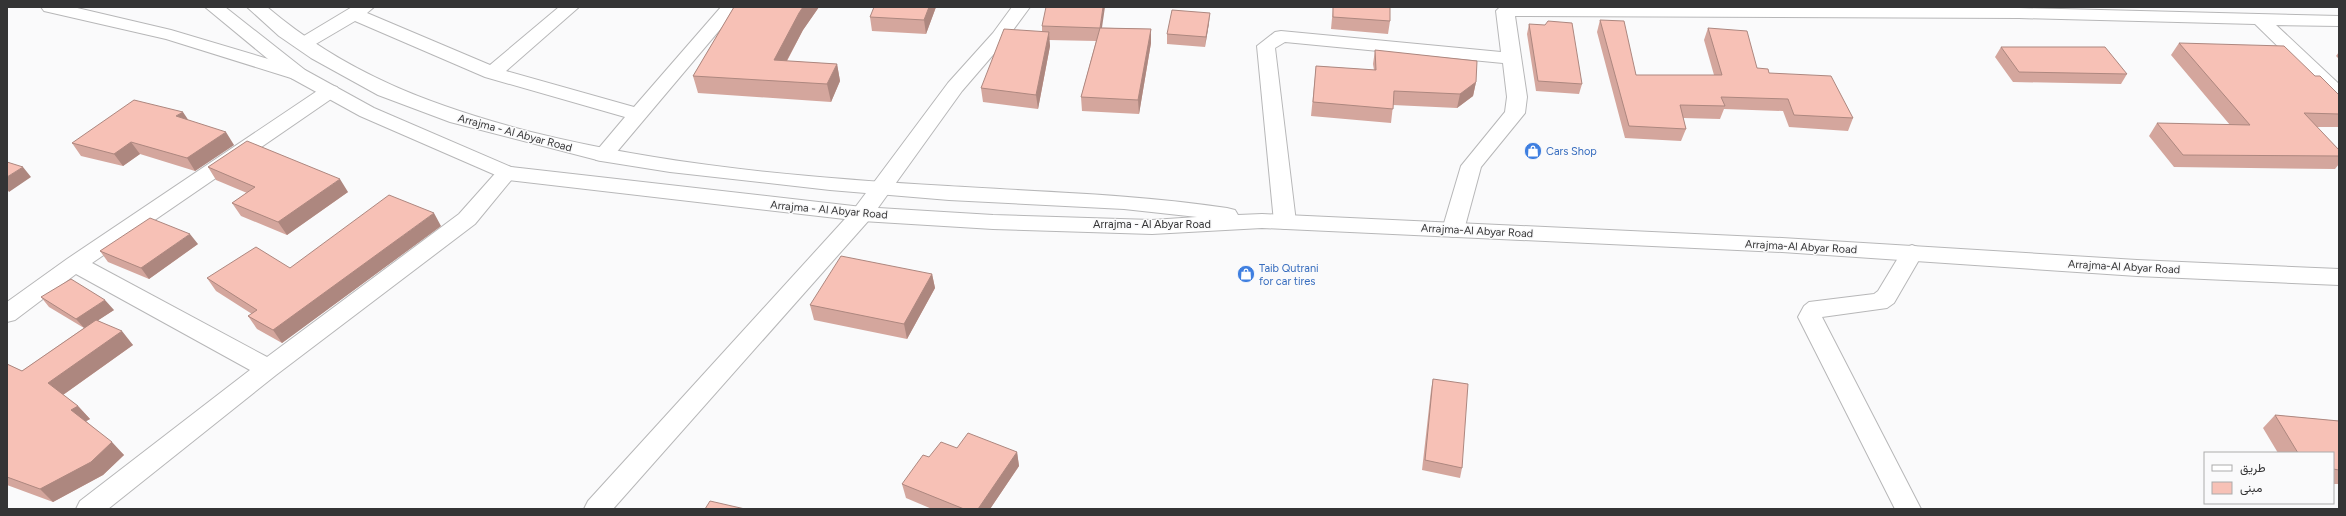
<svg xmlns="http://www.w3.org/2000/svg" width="2346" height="516" font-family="Figtree,Vazirmatn,sans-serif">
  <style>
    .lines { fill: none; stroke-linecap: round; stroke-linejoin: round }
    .minor-casing { stroke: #b7b7b8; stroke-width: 2 }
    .trunk-casing { stroke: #b7b7b8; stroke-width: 2 }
    .minor { fill: #fff; fill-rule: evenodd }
    .trunk { fill: #fff; fill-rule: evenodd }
    .wall { fill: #d4a69d }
    .shaded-wall { fill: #ad877f }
    .building { fill: #f7c1b6; stroke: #ad877f }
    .labels { text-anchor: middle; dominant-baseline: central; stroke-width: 3; stroke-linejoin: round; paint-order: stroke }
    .street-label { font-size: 11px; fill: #343435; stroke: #fafafb }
    .shop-label { font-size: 11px; fill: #366cbe; stroke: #fafafb; text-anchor: start }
  </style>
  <rect width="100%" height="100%" fill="#fafafb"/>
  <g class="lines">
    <defs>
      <path id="minor" d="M41,7H73L171,30L305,70L307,74L305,78L298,80L291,78L166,39L44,11Z
        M352,7H374L367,13L490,65L559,7H579L506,71L634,107L721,7H739L610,160L603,161L596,160L593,155L625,117L485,77L355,21L309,48H297L294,44L297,40Z
        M1012,7H1030L1005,41L962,91L870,219L613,509H584L588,501L854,209L948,83L993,33Z
        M1500,7L2019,8L2339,16V26L2276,25L2339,84V101L2332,99L2255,24L2019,18L1515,16L1527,97L1525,113L1481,167L1464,230L1461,235L1453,237L1445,235L1442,230L1461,166L1505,112L1507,97L1503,63L1285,42L1275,48L1296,222L1293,227L1285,229L1277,227L1274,222L1257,46L1275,32L1281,31L1501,52L1496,11Z
        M330,85L337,87L340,91L337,95L92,263L267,357L459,214L500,168L507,166L514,168L517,173L475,224L276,375L108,509H76L80,501L250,370L76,274L15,320L7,322V302L67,259L323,87Z
        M1912,245L1920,248L1923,253L1894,303L1887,308L1822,317L1921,509H1895L1798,317L1804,306L1809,302L1874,294L1878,291L1904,248Z"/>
      <path id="trunk" d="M205,7H225L305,70L374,108L511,167L862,207L993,215L1152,220L1197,217L1124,209L949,200L830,190L670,172L601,161L450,122L378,95L311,58L279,36L247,7H267C346,74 432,106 531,132C667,166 808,178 948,186C1041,192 1134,194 1227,208L1235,210L1238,215L1262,214L1782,238L2137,260L2339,269V285L2137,276L1782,252L1262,228L1152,234L993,229L862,221L507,180L360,116L291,78Z"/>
    </defs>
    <use href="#minor" class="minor-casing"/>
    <use href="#trunk" class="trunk-casing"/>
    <use href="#minor" class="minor"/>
    <use href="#trunk" class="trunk"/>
  </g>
  <path class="wall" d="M734,7H819L803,30L787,61L837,64L840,81L831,102L698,93L693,76Z
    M936,7L926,34L872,31L870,17Z
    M1333,7L1390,21L1388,34L1331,29Z
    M1600,20L1636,75H1714L1704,40L1708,28L1757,68L1769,73L1853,118L1848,131L1789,127L1783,111L1724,109L1720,119L1683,118L1686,129L1681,141L1625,138L1597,32Z
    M1209,23L1205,47L1167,44V34Z
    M1529,24L1582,84L1579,94L1536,91L1527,34Z
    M1042,26L1151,29V43L1139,114L1082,111L1081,97L1096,41L1049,40L1050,46L1038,109L983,102L981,88L1042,32Z
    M2179,43L2315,76L2339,95V127H2317L2339,150V164L2335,169L2174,167L2149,136L2157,123L2230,125L2171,55Z
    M2001,47L2127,74L2121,84L2013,82L1995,57Z
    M1375,50L1476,82L1473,96L1457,108L1393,105L1391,123L1311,116L1316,66L1374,70L1373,64Z
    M2339,52V59L2336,56Z
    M189,120L234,145L195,171L140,154L123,166L81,156L72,143Z
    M208,167L348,192L287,235L241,216L232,203L247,193L216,180Z
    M441,226L282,343L257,329L248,316L252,314L216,291L207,278L290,268Z
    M198,244L149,279L108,262L100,251Z
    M932,274L935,288L907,339L814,320L810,305Z
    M41,297L114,310L98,320L133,345L63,395L78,406L90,419L86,421L124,455L103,475L53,502L7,485V364L22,371L84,328L49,307Z
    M1433,379L1462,468L1460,478L1422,470L1431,390Z
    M2275,415L2339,421V484H2333V453H2278L2263,428Z
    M957,448L1017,452L1019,466L990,509H932L906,498L902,484Z"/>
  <path class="shaded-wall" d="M803,7H819L803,30L778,77L774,60L799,13Z
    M929,7H936L926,34L924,20Z
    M1103,7H1105L1100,41V28Z
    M1210,13L1209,23L1205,47L1206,37Z
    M1151,29V43L1139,114L1138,100Z
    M1049,32L1050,46L1038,109L1036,95Z
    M837,64L840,81L831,102L827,84Z
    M1476,82L1473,96L1457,108L1460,94Z
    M183,112L191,124L176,116Z
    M226,132L234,145L195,171L187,158Z
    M131,142L140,154L123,166L114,154Z
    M23,167L31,177L9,192L7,189V177Z
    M340,179L348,192L287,235L278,222Z
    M434,213L441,226L282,343L273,330Z
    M190,234L198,244L149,279L141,268Z
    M932,274L935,288L907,339L904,324Z
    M105,300L114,310L85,329L76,319Z
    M122,331L133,345L60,397L48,383Z
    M78,406L90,419L83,423L71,410Z
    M112,442L124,455L103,475L53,502L40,489Z
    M1017,452L1019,466L990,509H978Z"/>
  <path class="building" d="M734,7H803L799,13L774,60L837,64L827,84L693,76Z
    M874,7H929L924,20L870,17Z
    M1046,7H1103L1100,28L1042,26Z
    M1333,7H1390V21L1333,17Z
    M1172,10L1210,13L1206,37L1167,34Z
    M1600,20L1624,21L1636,75H1722L1708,28L1747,31L1757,68L1768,69L1769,73L1831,76L1853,118L1794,115L1788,99L1721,97L1725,106L1680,105L1686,129L1629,126Z
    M1548,21L1572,23L1582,84L1538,81L1529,24L1545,25Z
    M1100,28L1151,29L1138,100L1081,97Z
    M1004,29L1049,32L1036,95L981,88Z
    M2179,43L2284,46L2315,76H2320L2339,95V114L2304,113L2339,150V156L2183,155L2157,123L2250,125Z
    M2001,47H2105L2127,74L2019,72Z
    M1375,50L1477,61L1476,82L1460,94L1394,91L1393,109L1313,102L1316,66L1376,70Z
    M134,100L183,112L176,116L226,132L187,158L131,142L114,154L72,143Z
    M247,141L340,179L278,222L232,203L255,187L208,167Z
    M7,162L23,167L7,177Z
    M389,195L434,213L273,330L248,316L257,310L207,278L256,247L290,268Z
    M150,218L190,234L141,268L100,251Z
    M841,256L932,274L904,324L810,305Z
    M71,279L105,300L76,319L41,297Z
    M96,320L122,331L48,383L78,406L71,410L112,442L91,462L40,489L7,477V364L22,371Z
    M1433,379L1468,384L1462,468L1425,460Z
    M2275,415L2339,421V470L2333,469V453H2298Z
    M968,433L1017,452L978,509H964L902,484L923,455L929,457L941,442L957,448Z
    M710,501L745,509H705Z"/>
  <defs>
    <symbol id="shop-disc" viewBox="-11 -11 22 22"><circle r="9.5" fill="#3f7fe0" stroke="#fafafb"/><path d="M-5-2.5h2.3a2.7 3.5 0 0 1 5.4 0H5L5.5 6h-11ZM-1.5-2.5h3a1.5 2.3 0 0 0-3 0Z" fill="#fff"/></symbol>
  </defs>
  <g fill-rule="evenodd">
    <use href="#shop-disc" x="1523" y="141" width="20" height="20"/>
    <use href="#shop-disc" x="1236" y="264" width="20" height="20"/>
  </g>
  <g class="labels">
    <g class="street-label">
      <text transform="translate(515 133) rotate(15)">Arrajma - Al Abyar Road</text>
      <text transform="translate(829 210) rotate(5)">Arrajma - Al Abyar Road</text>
      <text x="1152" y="224">Arrajma - Al Abyar Road</text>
      <text transform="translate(1477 231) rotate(3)">Arrajma-Al Abyar Road</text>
      <text transform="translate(1801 247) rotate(3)">Arrajma-Al Abyar Road</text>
      <text transform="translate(2124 267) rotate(3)">Arrajma-Al Abyar Road</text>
    </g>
    <g class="shop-label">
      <text x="1546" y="151">Cars Shop</text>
      <text x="1259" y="268">Taib Qutrani<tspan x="1259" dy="13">for car tires</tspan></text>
    </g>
  </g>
  <rect width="2346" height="516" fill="none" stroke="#343435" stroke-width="16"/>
  <rect x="2204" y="452" width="130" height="52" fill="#fafafb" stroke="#ababac"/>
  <rect x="2212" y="465" width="20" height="6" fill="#ffffff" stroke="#ababac"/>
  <text x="2240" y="472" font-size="12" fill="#343435">طريق</text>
  <rect x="2212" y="482" width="20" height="12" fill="#f7c1b6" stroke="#ababac"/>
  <text x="2240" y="492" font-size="12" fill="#343435">مبنى</text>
</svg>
